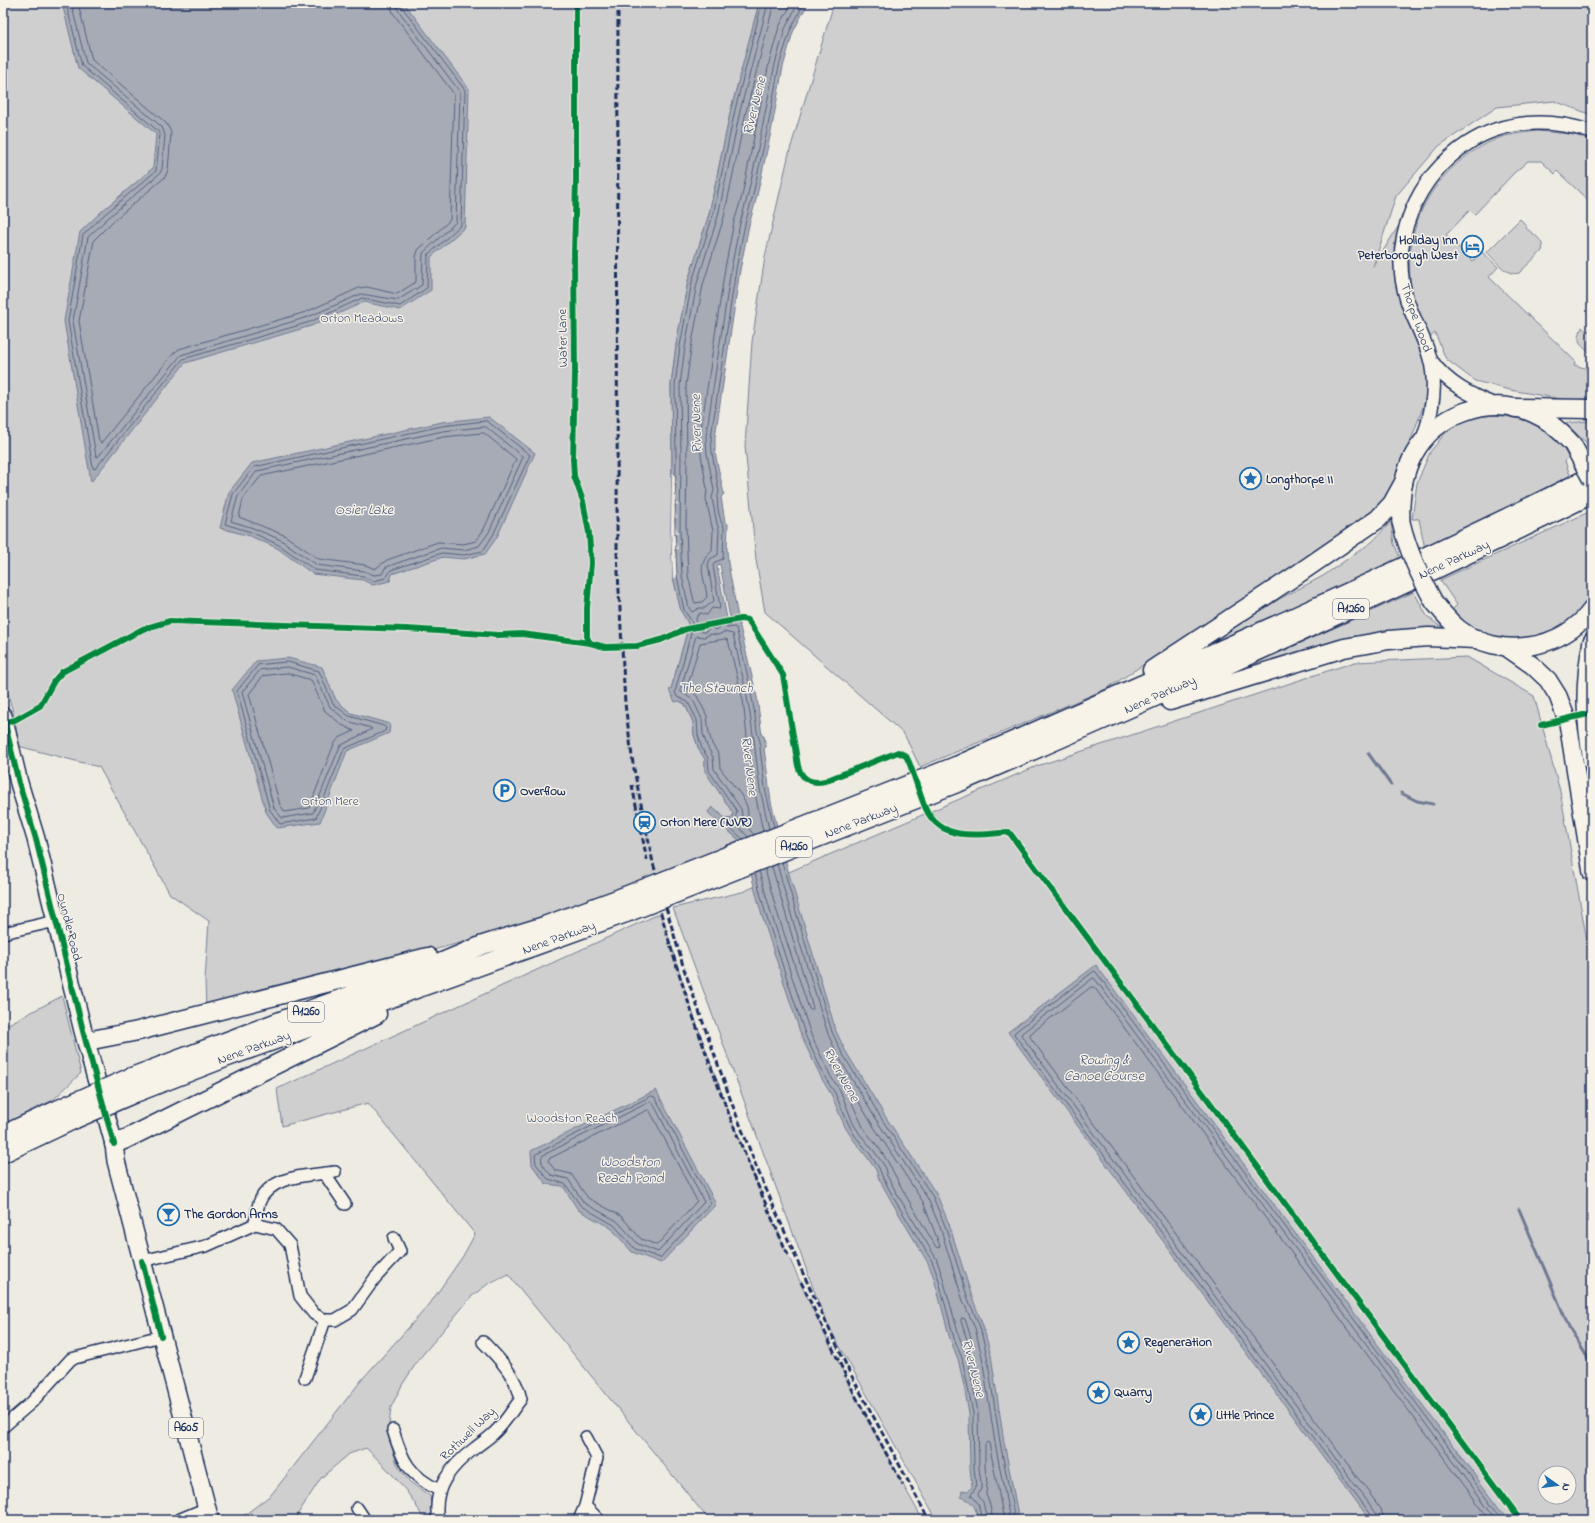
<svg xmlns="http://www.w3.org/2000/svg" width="1595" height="1523" font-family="'Indie Flower',sans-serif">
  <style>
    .green { fill: #cfcfcf; stroke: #757f96; fill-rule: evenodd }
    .water { fill: #a6abb5; stroke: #6e7992; fill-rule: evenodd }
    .pier { fill: #eeebe2 }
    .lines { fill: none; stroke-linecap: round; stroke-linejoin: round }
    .shore { stroke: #536181; stroke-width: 1 }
    .stream { stroke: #6e7992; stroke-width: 3 }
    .minor-casing { stroke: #1b2f5e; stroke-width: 14 }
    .tertiary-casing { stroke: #1b2f5e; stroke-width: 16 }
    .primary-casing { stroke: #1b2f5e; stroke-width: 20 }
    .trunk-casing { stroke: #1b2f5e; stroke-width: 21 }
    .minor { stroke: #f7f3e8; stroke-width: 11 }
    .tertiary { stroke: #f7f3e8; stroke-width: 13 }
    .primary { stroke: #f7f3e8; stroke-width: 17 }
    .trunk { stroke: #f7f3e8; stroke-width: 18 }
    .rail { stroke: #1b2f5e; stroke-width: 3; stroke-dasharray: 6 3; stroke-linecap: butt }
    .primary-bridge-casing { stroke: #1b2f5e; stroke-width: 20; stroke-linecap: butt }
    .trunk-bridge-casing { stroke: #1b2f5e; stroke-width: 21; stroke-linecap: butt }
    .primary-bridge { stroke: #f7f3e8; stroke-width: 17 }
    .trunk-bridge { stroke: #f7f3e8; stroke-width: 18 }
    .cycleway-casing { stroke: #f7f3e8; stroke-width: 8 }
    .cycleway { stroke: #00873e; stroke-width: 6 }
    .labels { text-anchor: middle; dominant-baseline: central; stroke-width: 3; stroke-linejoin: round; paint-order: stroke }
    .shield { fill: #f7f3e8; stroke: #5d6a87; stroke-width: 1 }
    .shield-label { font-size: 12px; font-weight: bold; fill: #1b2f5e }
    .poi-label { font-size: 13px; font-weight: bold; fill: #1b2f5e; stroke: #f7f3e8; text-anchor: start }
    .park-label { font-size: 13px; fill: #3f4f75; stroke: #f7f3e8 }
    .street-label { font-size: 13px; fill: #1b2f5e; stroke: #f7f3e8 }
    .water-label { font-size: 14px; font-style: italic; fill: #455478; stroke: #f7f3e8 }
  </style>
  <rect width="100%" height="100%" fill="#eeebe2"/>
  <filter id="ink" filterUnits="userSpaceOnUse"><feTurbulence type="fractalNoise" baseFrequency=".025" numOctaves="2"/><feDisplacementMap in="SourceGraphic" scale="8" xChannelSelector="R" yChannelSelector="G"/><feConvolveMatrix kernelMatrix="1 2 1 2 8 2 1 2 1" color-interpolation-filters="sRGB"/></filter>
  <g filter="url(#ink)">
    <path class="green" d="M3,3H759L731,109L709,214L688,281L676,345L671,385L672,457L671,529L673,577L681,611L688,623L687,632L671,689L679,701L685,704L693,722L694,735L699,750L705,759V771L733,813L732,818C725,820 723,818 719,812L726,829L739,840L579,908L483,937L206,1009L205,980L209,921L170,894L99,767L18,746L15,720L3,675Z
      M834,3H1592V115L1554,101L1497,107L1439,146L1396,196L1373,267L1401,222L1394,264L1406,308L1429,375L1426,399L1395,483L1374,515L1106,689L920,767L904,734L765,612L756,560L745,446L752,342L765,257L789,153Z
      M1537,131L1570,134L1592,139V204L1557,171L1555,174L1541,161H1528L1514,173L1475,214L1470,210L1446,235L1473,261L1482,252L1498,267L1489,277L1576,362L1574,365L1592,370V400L1573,401L1510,390L1475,381L1446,359L1435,333L1429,338C1423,323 1415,308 1412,292C1400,227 1434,168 1492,141C1506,134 1522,133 1537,131Z
      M1520,219L1526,225V228C1534,235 1545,240 1542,251L1519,273C1507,277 1495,260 1487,252Z
      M1582,327L1587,332L1590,329L1592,331V354C1579,345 1576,342 1582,327Z
      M1495,415C1519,418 1546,422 1561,443C1564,447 1565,453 1568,457L1565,461L1571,478L1425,549L1419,519H1412L1417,483L1430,452L1451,426L1472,417Z
      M1592,421V449L1590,446L1565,423Z
      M1589,512L1592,517V591L1582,611L1540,641L1509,643L1484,635L1458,618L1452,610L1457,605L1440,580Z
      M1391,522L1394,544L1401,560L1168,669L1281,598L1323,576L1372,542Z
      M1414,592L1427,616L1448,633L1232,674Z
      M1467,657L1534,696L1560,791L1592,969V1520H937L825,1320L673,908L742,892L1037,766L1355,662ZM1545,1473H1569V1497H1545Z
      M661,913C724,1124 813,1329 923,1520H709L508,1274L488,1284L472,1296L419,1359L402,1385L391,1407L388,1435L397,1464L410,1482L430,1496L433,1518L432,1520H424C411,1492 388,1469 366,1448L349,1454L321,1478L294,1520H238L271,1495L364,1377L429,1305L463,1256L475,1234L368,1103L282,1126L277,1089Z
      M62,996L81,1073L53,1100L3,1124V1027Z"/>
    <path class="water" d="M62,3H404L469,89L465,227L431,257V290L400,310L364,302L311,326L185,363L91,482L64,321L80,232L102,211L153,168L156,134L78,68Z
      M759,3H808L793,32L783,67L771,132L756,200L749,225L740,270L715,437V453L724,494L721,497L725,522L728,524L727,549L728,563L739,623L757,697L762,736H764L766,747L764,748L771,802L789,874L836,1031L845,1050L885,1116L937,1195L949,1224L972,1297L983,1326L991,1355L1004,1442L1019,1520H978C976,1508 974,1501 961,1497L962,1490L968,1491L972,1487L970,1468L969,1414L964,1386L958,1359L950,1339L934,1278L928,1263L893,1204L879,1179L876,1170L867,1157L852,1138L845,1127L831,1094L823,1081L802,1038L762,916L743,844C732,832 718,825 708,812L712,807L726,819L732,818L733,813L705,771V759L699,750L694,735L693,722L685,704L679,701L675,702L669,690L671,689L687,632L688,623L681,611L673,577L671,529L672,457L671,385L676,345L688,281L709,214L731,109ZM720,564L731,623L728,624L717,565Z
      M489,417L535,453L497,537L485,554L464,559L443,557L392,574L390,581L373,585L363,580L313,574L277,548L250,536L220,528L229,492L252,463L442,422Z
      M288,658L322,667L336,700L351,713L390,724L389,733L347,751L320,822L277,828L266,812L232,690L256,661Z
      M1096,965L1508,1520H1370L1008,1032Z
      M656,1090L716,1204L661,1263L632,1252L611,1228L578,1210L563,1186L546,1184L532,1165L531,1151Z"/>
    <path class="pier" d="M672,474H674L677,483H674L677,494H674L678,505H674L677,518H674V522L678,533L674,534L678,549H674L677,561V578L673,577L671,529Z
      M740,617L741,621L686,631V627Z"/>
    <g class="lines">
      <path class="shore" d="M66,3L82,66L158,131L160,134L156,171L105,214L83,235L68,321L93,468L95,469L183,359L310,322L362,298L400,306L427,288L428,255L461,225L465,90L402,7L401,3
        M71,3L86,63L162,127L165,135L162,169L160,173L108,218L88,237L73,321L96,456L98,457L181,355L308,317L361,294L398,300L422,285L423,253L456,222L460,92L398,10L396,3
        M78,3L92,60L166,123L169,128L171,133L168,170L165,177L112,222L94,240L79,321L99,441L101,443L173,354L179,349L306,312L359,288L367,287L397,294L416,282V257L418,250L450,220L454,94L393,13L390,3
        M768,3L740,111L718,216L697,283L685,347L680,385L681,457L680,529L682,576L689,608L692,612L699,608H705L714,601L708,565L710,559L718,555L719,529L717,524L712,498L714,490L707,454L706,436L731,269L740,223L747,198L755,163L775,64L785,29L798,3
        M774,3L746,112L724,217L703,285L691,348L686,386L687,457L686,528L688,575L694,601L695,603L702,602L707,597C705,576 695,567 712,550L713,531L706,499L707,489L701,455L700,436L725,268L734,222L742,196L749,162L769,63L779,27L792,3
        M487,421L530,455L493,535L483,551L464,555L442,553L391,570L386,578L373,581L363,576L315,570L279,545L251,532L225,524L233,494L254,467L442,426Z
        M486,427L523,457L489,532L479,546L464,550L441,548L389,566L385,568L382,574L374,575L364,571L317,565L281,540L253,528L231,521L238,496L257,471L443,431Z
        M484,433L516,459L484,529L476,541L463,544L438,542L387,560L375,569L365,565L319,559L284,535L239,517L243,499L261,476L444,437Z
        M288,662L319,671L333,704L349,716L384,726L386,728L385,731L344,749L316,818L280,824L270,810L237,691L258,665Z
        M288,667L315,675L330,707L347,721L371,728L372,729L340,746L313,813L282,818L274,808L242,692L260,670Z
        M287,673L311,680L325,711L342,725L354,731L339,738L334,744L309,808L285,812L280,805L249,694L263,676Z
        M774,827L765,788L760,749C762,742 758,738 757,731C753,696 745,663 736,628L734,627L727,628L723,625L716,630L710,627L706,632H702L698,629L696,618L700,613L707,615L712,608L719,609L720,607L713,566L715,562L723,559L724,527C719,520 715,500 719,492L712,453L711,437L736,269L745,224L752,199L767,131L779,66L790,31L804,3
        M754,835L746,825L748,814L747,806L741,795L720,768L719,755L712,744L709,733L707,716L697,696L687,688L700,643L725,639L728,640L743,700L747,737L749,744L754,789L763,831
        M748,837L738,826L742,815L741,809L714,769L713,757L707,746L703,734L702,719L693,700L680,691L696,636L704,637L711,634L718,635L724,632L733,634C740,666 748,696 752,728C753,736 755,742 755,749L760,789L769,829
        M743,839L728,826L729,823L735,820L737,811L709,771L708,758L702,749L698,735L697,720L688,702L677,697L675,692L691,633L692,622L684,610L677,576L675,529L676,457L675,385L680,346L692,282L713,215L735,110L762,3
        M782,862L798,919L832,1032L841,1051L881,1118L933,1197L945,1226L968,1299L980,1327L987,1356L1000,1442L1015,1520
        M777,864L793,921L828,1034L837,1054L877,1121L928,1199L940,1227L963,1301L975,1328L982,1357L995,1443L1010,1520
        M765,869L777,912L809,1009L812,1010L813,1008L772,867
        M759,871L771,913L811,1035L831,1077L840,1090L853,1123L859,1133L874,1151L884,1165L887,1176L900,1199L936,1258L942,1275L959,1336L967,1356L973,1385L978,1413L979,1468L981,1483V1489L978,1495L983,1502L987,1520
        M755,873L766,915L806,1037L826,1079L835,1093L849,1125L855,1136L870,1154L879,1168L883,1178L896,1202L932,1261L938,1277L954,1338L962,1358L973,1413L974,1468L976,1487L971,1495L978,1503L982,1520
        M833,1062L835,1063L872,1124L923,1202L940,1246L939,1248L936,1247L906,1196L888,1162L879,1148L864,1129L845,1088L832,1065Z
        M652,1096L655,1097L711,1203L660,1258L635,1249L614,1225L581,1206L565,1184L548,1179L536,1164L535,1155Z
        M650,1102L653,1103L704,1202L658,1252L638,1244L617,1221L584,1203L568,1179L551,1175C547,1170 539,1163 542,1156Z
        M648,1110L650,1111L697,1201L657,1245L641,1239L621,1216L588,1198L571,1174L555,1170L548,1161L549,1159Z
        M962,1318L965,1319L973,1344L971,1347L969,1346L961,1321Z
        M993,1520L989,1501L986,1495L987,1483L985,1467V1444L987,1442L989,1443L1004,1520
        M1373,1520L1372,1516L1014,1034L1015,1032L1094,971L1096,972L1503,1520
        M1378,1520L1376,1513L1021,1035L1022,1033L1093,978L1095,979L1497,1520
        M1384,1520L1381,1509L1030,1037V1034L1091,987H1094L1490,1520"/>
      <path class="stream" d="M1368,753L1391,785
        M1401,793L1417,801L1433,804
        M1519,1209L1569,1327L1592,1365"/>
      <defs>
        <path id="minor" d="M3,933L56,921
          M324,1173L345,1204
          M255,1224L276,1229L290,1245L300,1296L314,1314L325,1320H335L352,1310L375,1278L400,1251L394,1238
          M142,1261L206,1246L255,1224C256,1218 257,1210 259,1203C270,1174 310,1176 335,1172
          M305,1378L325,1320
          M3,1427L32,1402L71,1359L161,1336
          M393,1430C402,1460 409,1476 439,1490
          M585,1506L597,1458L586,1437
          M357,1508L365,1520
          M178,1520L207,1508
          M438,1520C432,1488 451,1466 475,1448C481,1443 488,1439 494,1433C505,1423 512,1410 521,1399C516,1376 499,1358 483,1342
          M579,1520L585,1506L599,1520"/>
        <path id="tertiary" d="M1432,362C1448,384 1470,395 1495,405
          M1423,439C1430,419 1435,399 1433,377C1432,350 1415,325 1407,300C1388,241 1417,177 1467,144C1504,119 1550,118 1592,132"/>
        <path id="primary" d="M1401,522C1400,499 1402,475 1414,454C1436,414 1489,394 1532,413C1549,420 1561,431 1573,445
          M1434,602C1442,612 1449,621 1459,629C1499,660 1563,650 1592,609
          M1592,641C1583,686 1585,717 1592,762
          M1506,647L1532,665L1548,680L1558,696L1568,723L1592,873
          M3,716L19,783L36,839L83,1031L114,1144L116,1161L210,1520"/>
        <path id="trunk" d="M1515,408L1592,409
          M1152,670L1292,578L1378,519L1392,504L1403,484
          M1170,701L1344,648L1389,640L1428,637L1477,639
          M956,766C1169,673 1384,580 1592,476
          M962,781C1174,690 1385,596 1592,494
          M87,1041L138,1031L428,957
          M129,1078L315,1008L423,970L483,945L544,926L620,898
          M135,1093L225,1058L626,913
          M3,1135L70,1104
          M114,1144L124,1140L377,1014
          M3,1153L75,1119"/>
      </defs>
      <use href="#minor" class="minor-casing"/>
      <use href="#tertiary" class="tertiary-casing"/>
      <use href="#primary" class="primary-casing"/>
      <use href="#trunk" class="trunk-casing"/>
      <use href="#minor" class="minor"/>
      <use href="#tertiary" class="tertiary"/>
      <use href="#primary" class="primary"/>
      <use href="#trunk" class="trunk"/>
      <path class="rail" d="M618,3L617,553L625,704L633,764L639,794L653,863L684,969L731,1101L756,1166L801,1269L849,1371L929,1520
        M632,785L647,860
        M656,895C689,1018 736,1138 788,1255
        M801,1282L854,1393L903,1485"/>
      <defs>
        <path id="primary-bridge" d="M1573,445L1592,480
          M1401,522C1408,552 1420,576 1434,602"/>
        <path id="trunk-bridge" d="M620,898L956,766
          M626,913L962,781
          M70,1104L129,1078
          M75,1119L135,1093"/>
      </defs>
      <use href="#primary-bridge" class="primary-bridge-casing"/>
      <use href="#trunk-bridge" class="trunk-bridge-casing"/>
      <use href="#primary-bridge" class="primary-bridge"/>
      <use href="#trunk-bridge" class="trunk-bridge"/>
      <defs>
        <path id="cycleway" d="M576,3V180L574,252L575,372L573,459L574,476L583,501L589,533L591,563L587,608V637L590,643L605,647L637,646L661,640L686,629L741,619L748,620L783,675L798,766C802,780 811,784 825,781L898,752L906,756L909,762C915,777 919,794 926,809C941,842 980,835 1009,832L1520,1520
          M3,716L19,783L36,839L83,1031L114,1144
          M3,723L15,720L40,706L54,681L62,672L143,629L170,621L407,629L499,635L522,634L590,643
          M1541,725L1592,713
          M142,1261L161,1336"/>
      </defs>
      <use href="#cycleway" class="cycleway-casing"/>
      <use href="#cycleway" class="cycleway"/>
    </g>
  </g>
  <defs>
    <symbol id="hotel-ring" viewBox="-11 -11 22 22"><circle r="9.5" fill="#f7f3e8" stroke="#1f6fb2" stroke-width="1.5"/><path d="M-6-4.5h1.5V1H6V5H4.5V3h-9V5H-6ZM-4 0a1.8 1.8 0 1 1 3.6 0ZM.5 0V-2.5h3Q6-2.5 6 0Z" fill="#1f6fb2"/></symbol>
    <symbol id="sight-ring" viewBox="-11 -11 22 22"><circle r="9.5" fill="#f7f3e8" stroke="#1f6fb2" stroke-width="1.5"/><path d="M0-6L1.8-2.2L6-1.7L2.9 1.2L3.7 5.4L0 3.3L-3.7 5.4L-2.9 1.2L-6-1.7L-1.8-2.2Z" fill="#1f6fb2"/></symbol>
    <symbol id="parking-ring" viewBox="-11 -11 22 22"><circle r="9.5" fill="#f7f3e8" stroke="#1f6fb2" stroke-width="1.5"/><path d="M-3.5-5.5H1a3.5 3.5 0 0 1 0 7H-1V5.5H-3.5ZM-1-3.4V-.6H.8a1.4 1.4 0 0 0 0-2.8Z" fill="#1f6fb2"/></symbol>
    <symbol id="station-ring" viewBox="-11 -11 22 22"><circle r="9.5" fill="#f7f3e8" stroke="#1f6fb2" stroke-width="1.5"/><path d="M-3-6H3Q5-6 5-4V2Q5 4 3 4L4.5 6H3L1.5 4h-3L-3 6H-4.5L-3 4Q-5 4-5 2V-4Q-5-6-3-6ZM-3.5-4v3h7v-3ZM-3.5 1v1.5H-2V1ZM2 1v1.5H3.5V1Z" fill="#1f6fb2"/></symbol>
    <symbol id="bar-ring" viewBox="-11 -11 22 22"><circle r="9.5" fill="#f7f3e8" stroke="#1f6fb2" stroke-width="1.5"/><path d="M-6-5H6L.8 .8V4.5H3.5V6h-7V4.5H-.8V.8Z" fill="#1f6fb2"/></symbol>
  </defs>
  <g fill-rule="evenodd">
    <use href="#hotel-ring" x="1460" y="234" width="25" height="25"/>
    <use href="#sight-ring" x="1238" y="466" width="25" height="25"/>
    <use href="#parking-ring" x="492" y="778" width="25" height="25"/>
    <use href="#station-ring" x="632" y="810" width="25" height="25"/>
    <use href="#bar-ring" x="156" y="1202" width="25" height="25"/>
    <use href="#sight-ring" x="1116" y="1330" width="25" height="25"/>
    <use href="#sight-ring" x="1086" y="1380" width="25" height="25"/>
    <use href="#sight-ring" x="1188" y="1402" width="25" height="25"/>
  </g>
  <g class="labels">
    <g class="shield">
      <rect x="1333" y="599" width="36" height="20" rx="3"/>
      <rect x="776" y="837" width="36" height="20" rx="3"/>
      <rect x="288" y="1002" width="36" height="20" rx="3"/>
      <rect x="169" y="1418" width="34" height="20" rx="3"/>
    </g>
    <g class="shield-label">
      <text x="1351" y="609">A1260</text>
      <text x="794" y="847">A1260</text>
      <text x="306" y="1012">A1260</text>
      <text x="186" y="1428">A605</text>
    </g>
    <g class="poi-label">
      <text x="1458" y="240" text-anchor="end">Holiday Inn<tspan x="1458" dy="15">Peterborough West</tspan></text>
      <text x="1266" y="479">Longthorpe II</text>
      <text x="520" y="791">Overflow</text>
      <text x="660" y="822">Orton Mere (NVR)</text>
      <text x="184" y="1214">The Gordon Arms</text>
      <text x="1144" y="1342">Regeneration</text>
      <text x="1114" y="1392">Quarry</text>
      <text x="1216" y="1415">Little Prince</text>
    </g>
    <g class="park-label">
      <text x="362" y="318">Orton Meadows</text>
      <text x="330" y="801">Orton Mere</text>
      <text x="572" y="1118">Woodston Reach</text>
    </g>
    <g class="street-label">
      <text transform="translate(1416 318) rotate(71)">Thorpe Wood</text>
      <text transform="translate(563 338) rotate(-91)">Water Lane</text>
      <text transform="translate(1454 560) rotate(-25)">Nene Parkway</text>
      <text transform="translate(1160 695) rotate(-24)">Nene Parkway</text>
      <text transform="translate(861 821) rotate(-21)">Nene Parkway</text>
      <text transform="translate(69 927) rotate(76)">Oundle Road</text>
      <text transform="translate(559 938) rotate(-20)">Nene Parkway</text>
      <text transform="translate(254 1048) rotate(-20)">Nene Parkway</text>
      <text transform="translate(468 1434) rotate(-44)">Rothwell Way</text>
    </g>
    <g class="water-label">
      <text transform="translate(755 106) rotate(-76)">River Nene</text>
      <text transform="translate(697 424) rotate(-91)">River Nene</text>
      <text x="364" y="510">Osier Lake</text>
      <text x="716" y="688">The Staunch</text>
      <text transform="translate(749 766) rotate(83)">River Nene</text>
      <text x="1104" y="1060">Rowing &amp;<tspan x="1104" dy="16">Canoe Course</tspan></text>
      <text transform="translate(841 1075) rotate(61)">River Nene</text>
      <text x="630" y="1162">Woodston<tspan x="630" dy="16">Reach Pond</tspan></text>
      <text transform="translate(973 1368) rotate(76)">River Nene</text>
    </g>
  </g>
  <rect width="1595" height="1523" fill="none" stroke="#f7f3e8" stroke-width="16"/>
  <rect x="8" y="8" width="1579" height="1507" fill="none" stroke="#1b2f5e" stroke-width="1.5" filter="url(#ink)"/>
  <g transform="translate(1557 1485) rotate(104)"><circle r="19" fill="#f7f3e8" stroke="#9fa5b1"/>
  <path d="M0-3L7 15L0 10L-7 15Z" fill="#1f6fb2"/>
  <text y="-6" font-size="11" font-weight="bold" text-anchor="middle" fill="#1b2f5e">N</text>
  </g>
</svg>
